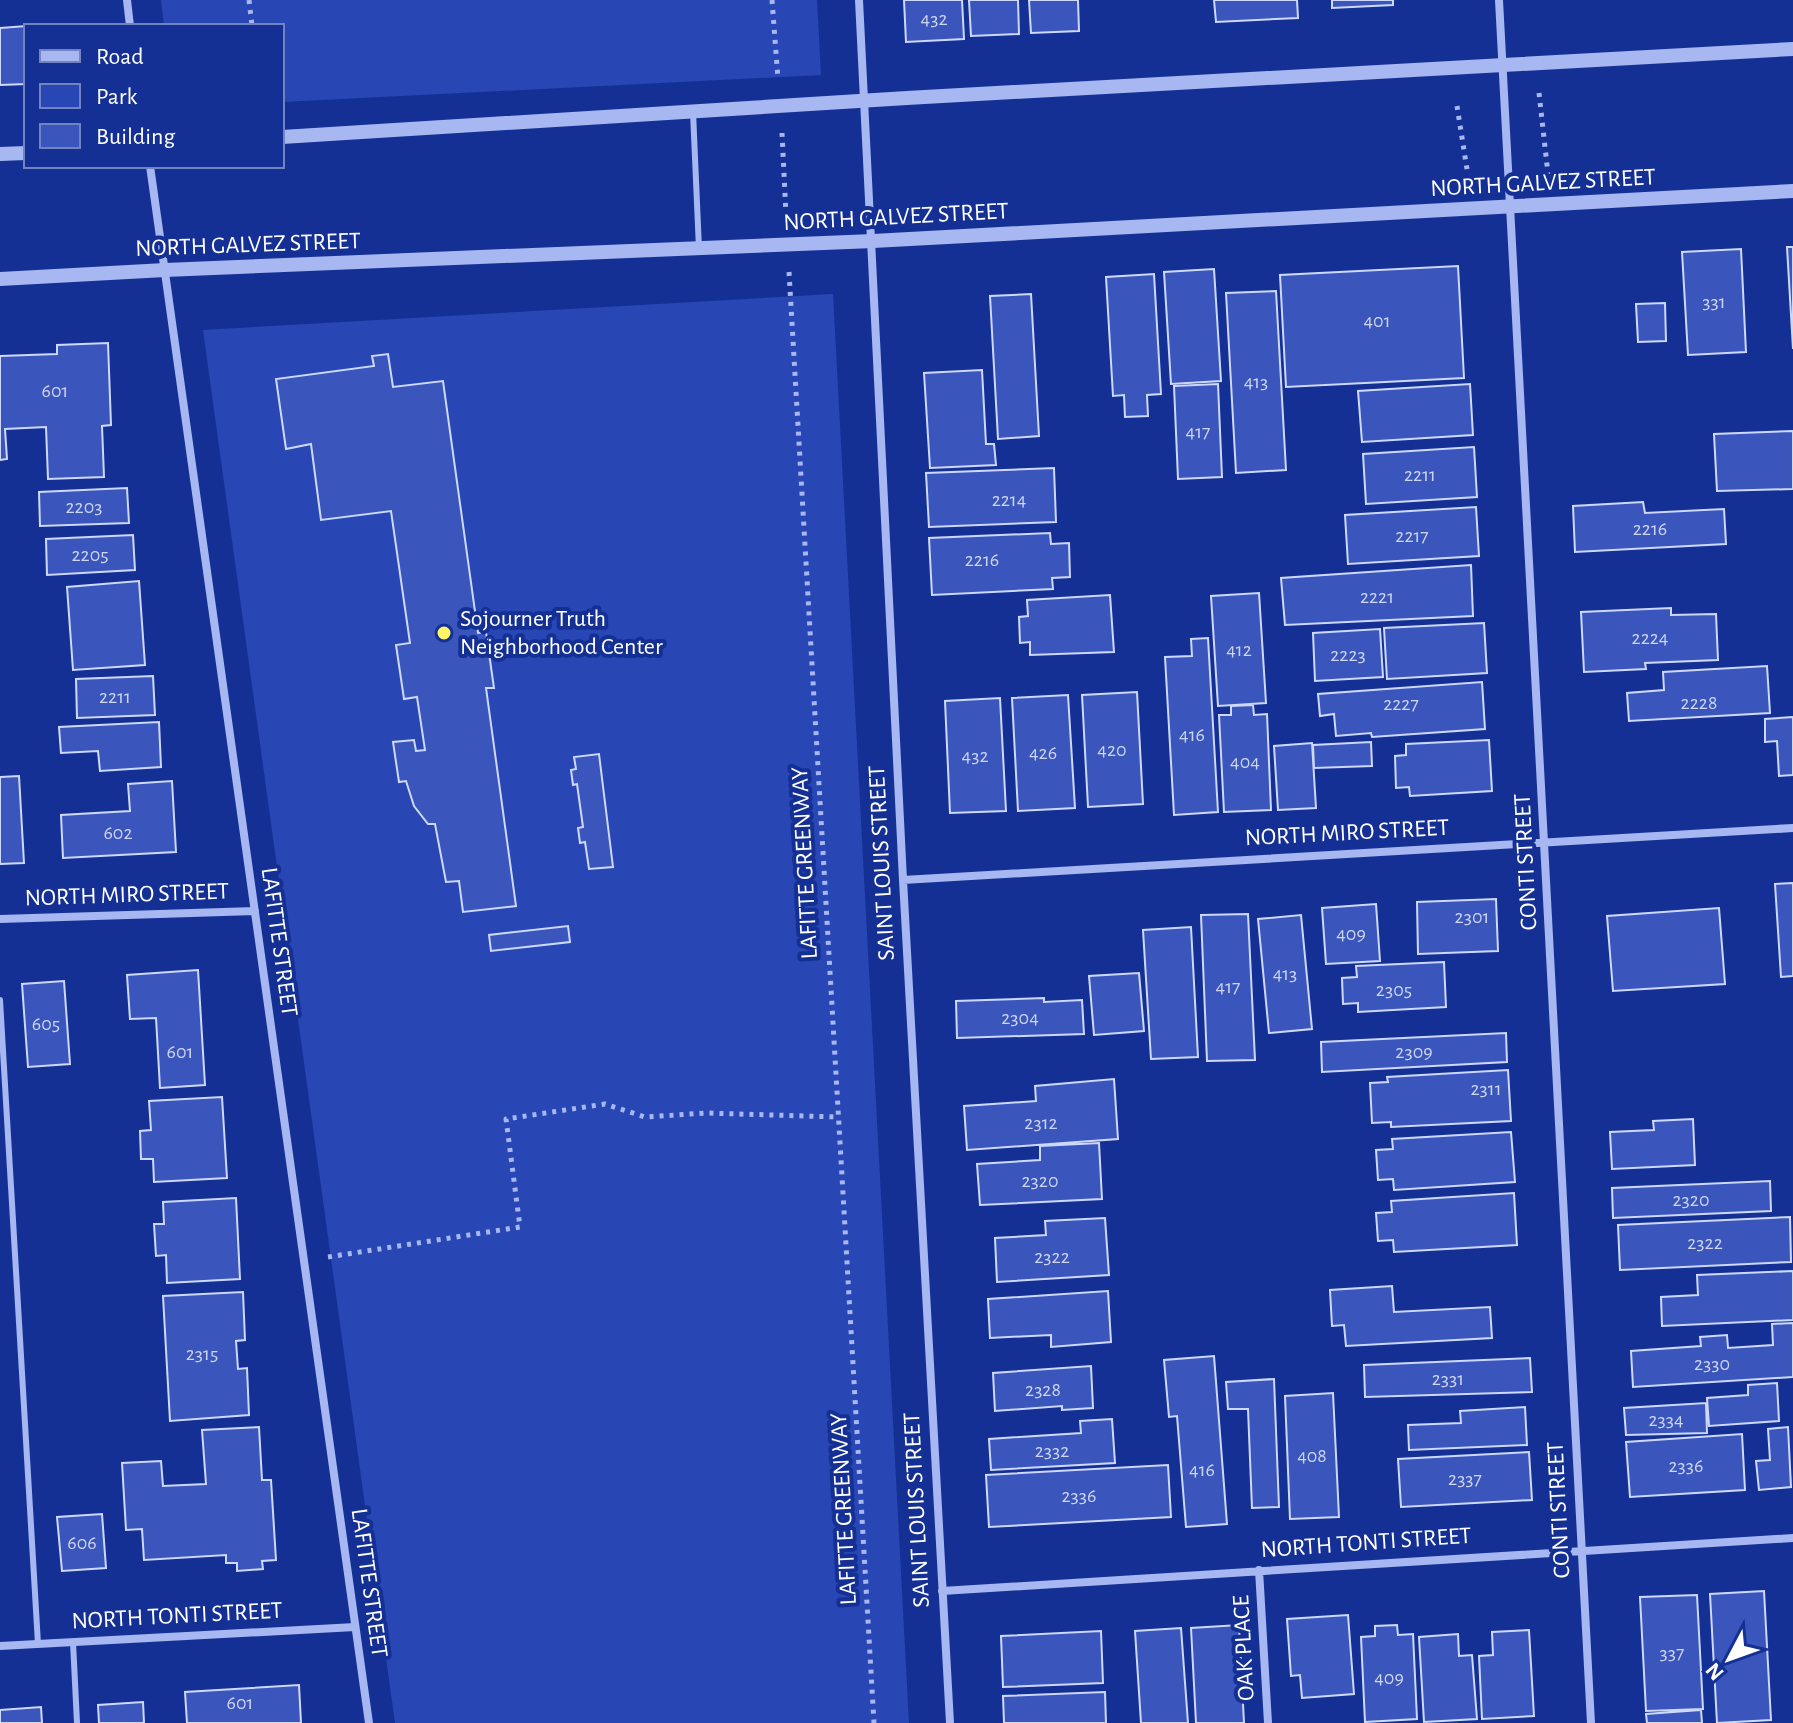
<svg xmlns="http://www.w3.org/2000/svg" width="1793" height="1723" font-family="'Alegreya Sans',sans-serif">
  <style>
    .green { fill: #2847b4 }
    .building { fill: #3a56bc; stroke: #cdd8fc; stroke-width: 2 }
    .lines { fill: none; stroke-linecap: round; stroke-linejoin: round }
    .path { stroke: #a6b7f1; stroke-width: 5; stroke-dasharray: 4 6; stroke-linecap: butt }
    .service { stroke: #a6b7f1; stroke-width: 6 }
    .minor { stroke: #a6b7f1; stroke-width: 8 }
    .tertiary { stroke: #a6b7f1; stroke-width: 14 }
    .poi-dot { fill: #fff666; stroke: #153095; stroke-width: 3 }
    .labels { text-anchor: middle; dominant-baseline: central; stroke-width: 8; stroke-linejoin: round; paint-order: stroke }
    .number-label { font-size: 20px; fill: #ced5ee }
    .street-label { font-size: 24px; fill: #fff; stroke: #153095 }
    .poi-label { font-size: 24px; fill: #fff; stroke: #153095; text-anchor: start }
  </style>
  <rect width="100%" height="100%" fill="#153095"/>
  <path class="green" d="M161,0H817L821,75L282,102V26H164Z
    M833,294L909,1723H395L203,330Z"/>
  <path class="building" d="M904,0H962L964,39L906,42Z
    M969,0H1018L1019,34L971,36Z
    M1029,0H1078L1079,31L1031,33Z
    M1214,0H1297L1298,18L1216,22Z
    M1332,0H1393V5L1332,8Z
    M26,26V84L0,85V28Z
    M1787,247H1793V349Z
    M1741,249L1746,352L1688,355L1682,252Z
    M1458,266L1464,378L1286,387L1280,275Z
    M1214,269L1221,381L1171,384L1164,272Z
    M1154,274L1161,394L1147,395L1148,416L1125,417L1124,395L1113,396L1106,277Z
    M1276,291L1286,470L1236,473L1226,293Z
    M1031,294L1039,436L998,439L990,296Z
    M1665,303L1666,341L1638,342L1636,304Z
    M108,343L111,425L102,426L104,477L48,479L46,427L5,429L7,459L0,460V356L57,354V345Z
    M388,354L393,387L443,381L478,633L486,632L494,688H486L516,906L463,912L459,881L446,882L435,824H428L414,806L406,781L399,782L393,742L414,740L416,751L425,750L417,697L404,699L396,645L410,643L391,511L321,520L311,444L286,449L276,379L374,366L372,356Z
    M982,370L986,444H994L996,465L930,468L924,373Z
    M1218,384L1222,477L1178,479L1174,386Z
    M1470,384L1473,435L1362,442L1358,391Z
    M1793,431V489L1717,491L1714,434Z
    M1474,447L1477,497L1366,504L1363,454Z
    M1054,468L1056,522L929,527L926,473Z
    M127,488L129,523L40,526L39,492Z
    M1643,502L1645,513L1724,509L1726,544L1575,552L1573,506Z
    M1476,507L1479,556L1348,564L1345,515Z
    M1050,533L1051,544L1069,543L1070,577L1052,578L1053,589L932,595L929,538Z
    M133,535L135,570L47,575L46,539Z
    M1471,565L1473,616L1285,625L1281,578Z
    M139,581L145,665L73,670L67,587Z
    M1259,593L1266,703L1218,706L1211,596Z
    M1110,595L1114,652L1030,655V642L1020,643L1019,617L1028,616L1027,600Z
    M1671,608V615L1716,614L1718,660L1645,663L1646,669L1584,672L1581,612Z
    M1484,623L1487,673L1387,679L1384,628Z
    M1380,629L1383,677L1315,681L1313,633Z
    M1208,638L1218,812L1174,815L1165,657L1192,656L1191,639Z
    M1767,666L1770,713L1629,721L1627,693L1664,690L1663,672Z
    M153,676L155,715L77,718L76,679Z
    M1482,682L1485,729L1372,737L1371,733L1336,736L1334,714L1320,716L1318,694Z
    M1137,692L1143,804L1088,807L1082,695Z
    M1068,695L1075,808L1018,811L1012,698Z
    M1000,698L1006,811L950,813L945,701Z
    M1253,705L1254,715L1267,714L1271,810L1224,812L1219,715H1231V706Z
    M1793,717V775L1779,776L1777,741L1765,742V719Z
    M159,722L161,767L100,771L98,751L61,753L59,727Z
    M1489,740L1492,791L1410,796L1409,787L1396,788L1395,756L1406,755V744Z
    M1371,742L1372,766L1314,768L1313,745Z
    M1312,743L1316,808L1278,810L1274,746Z
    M599,754L613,867L589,869L585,842L580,843L578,828L583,827L577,784L573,785L571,770L576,769L574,757Z
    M19,776L24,863L0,864V777Z
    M172,781L176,852L63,858L61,815L130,811L128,784Z
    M1793,883V976L1781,977L1775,884Z
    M1496,899L1498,951L1418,954L1417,902Z
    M1376,904L1380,961L1326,964L1322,908Z
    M1719,908L1725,984L1613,991L1607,916Z
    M1248,914L1255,1060L1207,1061L1201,915Z
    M1301,915L1312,1029L1269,1033L1258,919Z
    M568,926L570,942L491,951L489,935Z
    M1191,927L1198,1057L1151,1059L1143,930Z
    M1444,962L1446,1007L1358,1012V1003L1343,1004L1342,978L1357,977L1356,966Z
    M198,970L205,1085L160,1088L156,1018L130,1019L127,975Z
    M1139,973L1144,1031L1094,1035L1089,976Z
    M64,981L70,1064L28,1067L22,984Z
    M1044,998V1002L1082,1000L1084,1034L957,1038L956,1001Z
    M1506,1033L1507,1062L1322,1072L1321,1042Z
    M1508,1070L1511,1121L1391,1127V1122L1372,1123L1370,1083L1388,1082L1387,1077Z
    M1114,1079L1118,1139L967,1150L964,1106L1036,1101L1035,1086Z
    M222,1097L227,1178L154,1182L153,1159H141L140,1131L151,1130L149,1101Z
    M1693,1119L1695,1165L1612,1169L1610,1132L1654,1130L1653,1121Z
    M1511,1132L1515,1182L1394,1190L1393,1179L1378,1180L1376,1150L1393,1149L1392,1139Z
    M1099,1143L1102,1199L980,1205L977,1164L1040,1160V1146Z
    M1770,1181L1771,1211L1613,1218L1612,1188Z
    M1514,1193L1517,1245L1394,1252L1393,1240L1378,1241L1376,1213L1392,1212L1391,1201Z
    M236,1198L240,1279L167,1283L166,1255L156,1256L154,1224H164L163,1202Z
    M1790,1217L1791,1262L1620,1270L1618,1225Z
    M1105,1218L1109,1275L997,1282L995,1238L1046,1235L1045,1221Z
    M1793,1271V1320L1662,1326L1661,1297L1698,1295L1697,1275Z
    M1392,1286L1394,1312L1490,1307L1492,1338L1346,1346L1344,1325L1332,1326L1330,1290Z
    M1108,1291L1111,1342L1051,1347V1335L990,1338L988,1299Z
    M243,1292L245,1340L236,1341L238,1369L247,1368L249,1415L170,1421L163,1296Z
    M1793,1323V1377L1633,1387L1631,1351L1701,1346L1700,1337L1727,1335L1728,1348L1773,1345L1772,1324Z
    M1214,1356L1227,1524L1186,1527L1177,1416L1169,1417L1164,1360Z
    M1530,1358L1532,1392L1365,1397L1364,1365Z
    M1091,1366L1093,1408L1062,1410V1406L995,1411L993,1373Z
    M1274,1379L1279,1507L1252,1508L1248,1409H1228L1226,1382Z
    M1777,1383L1779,1421L1709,1426L1707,1398L1748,1395V1385Z
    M1333,1393L1339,1517L1290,1519L1285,1396Z
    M1706,1403L1707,1433L1626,1435L1624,1408Z
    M1525,1407L1527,1445L1409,1450L1408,1425L1461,1423L1460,1411Z
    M1112,1419L1115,1463L991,1470L989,1439L1081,1433L1080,1421Z
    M259,1427L262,1480H271L276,1560L262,1561L263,1569L237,1571V1563H226V1555L144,1560L142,1529L126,1530L122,1463L161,1461L163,1486L206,1484L202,1430Z
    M1788,1427L1791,1487L1759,1490L1756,1461L1770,1460L1768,1429Z
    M1742,1434L1745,1490L1630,1497L1626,1442Z
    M1529,1452L1532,1500L1401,1507L1398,1459Z
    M1168,1465L1171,1517L989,1527L986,1475Z
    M102,1514L106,1568L62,1571L57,1517Z
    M1764,1591L1771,1720L1717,1723L1710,1594Z
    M1697,1595L1703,1709L1646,1711L1640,1597Z
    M1348,1615L1354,1694L1302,1698L1300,1675L1291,1676L1287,1619Z
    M1239,1625L1244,1723H1196L1191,1628Z
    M1397,1625L1398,1635L1413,1634L1417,1719L1365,1722L1361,1637L1375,1636V1626Z
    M1181,1628L1188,1723H1141L1135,1631Z
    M1529,1630L1534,1716L1482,1719L1479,1656L1493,1655L1492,1632Z
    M1101,1631L1103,1683L1003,1687L1001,1636Z
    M1458,1634L1459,1656L1472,1655L1477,1719L1424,1722L1419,1637Z
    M299,1685L301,1723H187L185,1692Z
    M1105,1692L1106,1723H1004L1003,1696Z
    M143,1702L144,1723H99L98,1705Z
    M41,1707L42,1723H0V1710Z
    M1701,1710L1702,1723H1647L1646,1714Z"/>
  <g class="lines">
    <path class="path" d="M249,0L252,26
      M772,0L778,79
      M1539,93L1548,174
      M1457,106L1469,182
      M782,133L786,215
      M789,272L874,1723
      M328,1257L520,1227L506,1119L605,1104L645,1117L706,1113L838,1117"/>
    <path class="service" d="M693,112L699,249
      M0,1000L38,1644
      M73,1642L77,1723"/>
    <path class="minor" d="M127,0L130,26
      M859,0L903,880L950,1723
      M1499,0L1591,1723
      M150,166L369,1723
      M903,880L1793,828
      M0,919L255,911
      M1259,1570L1268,1723
      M942,1591L1793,1538
      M0,1646L355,1627"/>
    <path class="tertiary" d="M282,137L907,98L1793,49
      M0,154L26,153
      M0,279L165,270L873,241L1793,191"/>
  </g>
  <circle class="poi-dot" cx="444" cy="633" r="8"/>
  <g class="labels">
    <g class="number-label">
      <text x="934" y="19">432</text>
      <text x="1714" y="302">331</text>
      <text x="1377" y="321">401</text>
      <text x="1256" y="382">413</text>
      <text x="55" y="391">601</text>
      <text x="1198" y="432">417</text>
      <text x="1420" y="475">2211</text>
      <text x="1009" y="500">2214</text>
      <text x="84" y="507">2203</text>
      <text x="1650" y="529">2216</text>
      <text x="1412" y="536">2217</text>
      <text x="90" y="555">2205</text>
      <text x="982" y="560">2216</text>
      <text x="1377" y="597">2221</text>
      <text x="1650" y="638">2224</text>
      <text x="1239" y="650">412</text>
      <text x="1348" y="655">2223</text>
      <text x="115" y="697">2211</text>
      <text x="1699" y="703">2228</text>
      <text x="1401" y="704">2227</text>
      <text x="1192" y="735">416</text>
      <text x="1112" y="750">420</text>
      <text x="1043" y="753">426</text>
      <text x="975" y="756">432</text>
      <text x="1245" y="762">404</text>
      <text x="118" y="833">602</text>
      <text x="1472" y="917">2301</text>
      <text x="1351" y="934">409</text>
      <text x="1285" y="974">413</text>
      <text x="1228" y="987">417</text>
      <text x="1394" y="990">2305</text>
      <text x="1020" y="1018">2304</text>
      <text x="46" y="1024">605</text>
      <text x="180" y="1052">601</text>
      <text x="1414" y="1052">2309</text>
      <text x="1486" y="1089">2311</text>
      <text x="1041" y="1123">2312</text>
      <text x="1040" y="1181">2320</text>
      <text x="1691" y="1200">2320</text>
      <text x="1705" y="1243">2322</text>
      <text x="1052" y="1257">2322</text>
      <text x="202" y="1354">2315</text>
      <text x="1712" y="1364">2330</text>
      <text x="1448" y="1379">2331</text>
      <text x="1043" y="1390">2328</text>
      <text x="1666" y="1420">2334</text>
      <text x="1052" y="1451">2332</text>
      <text x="1312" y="1456">408</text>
      <text x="1686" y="1466">2336</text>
      <text x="1202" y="1470">416</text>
      <text x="1465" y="1479">2337</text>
      <text x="1079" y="1496">2336</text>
      <text x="82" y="1543">606</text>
      <text x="1672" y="1653">337</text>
      <text x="1389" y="1678">409</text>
      <text x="240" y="1703">601</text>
    </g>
    <g class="street-label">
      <text transform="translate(1543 183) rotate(-3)">NORTH GALVEZ STREET</text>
      <text transform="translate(896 217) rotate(-3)">NORTH GALVEZ STREET</text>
      <text transform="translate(248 245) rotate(-2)">NORTH GALVEZ STREET</text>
      <text transform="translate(1347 833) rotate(-3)">NORTH MIRO STREET</text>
      <text transform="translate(1526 862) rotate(-93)">CONTI STREET</text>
      <text transform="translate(805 863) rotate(-93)">LAFITTE GREENWAY</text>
      <text transform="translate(882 863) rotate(-93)">SAINT LOUIS STREET</text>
      <text transform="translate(127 895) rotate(-2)">NORTH MIRO STREET</text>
      <text transform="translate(279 942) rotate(82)">LAFITTE STREET</text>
      <text transform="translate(844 1509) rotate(-93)">LAFITTE GREENWAY</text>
      <text transform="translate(917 1510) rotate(-93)">SAINT LOUIS STREET</text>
      <text transform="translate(1559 1510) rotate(-93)">CONTI STREET</text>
      <text transform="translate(1366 1543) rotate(-4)">NORTH TONTI STREET</text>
      <text transform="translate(369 1583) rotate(82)">LAFITTE STREET</text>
      <text transform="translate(177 1616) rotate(-3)">NORTH TONTI STREET</text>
      <text transform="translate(1244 1648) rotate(-93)">OAK PLACE</text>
    </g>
    <g class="poi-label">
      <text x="460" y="619">Sojourner Truth<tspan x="460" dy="28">Neighborhood Center</tspan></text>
    </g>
  </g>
  <rect x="24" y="24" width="260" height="144" fill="#153095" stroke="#7383bf" stroke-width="2"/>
  <rect x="40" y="50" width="40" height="12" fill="#a6b7f1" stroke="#7383bf" stroke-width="2"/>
  <text x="96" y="64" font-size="24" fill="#ffffff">Road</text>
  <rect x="40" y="84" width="40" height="24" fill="#2847b4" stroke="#7383bf" stroke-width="2"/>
  <text x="96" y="104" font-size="24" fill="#ffffff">Park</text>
  <rect x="40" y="124" width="40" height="24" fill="#3a56bc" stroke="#7383bf" stroke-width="2"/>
  <text x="96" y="144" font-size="24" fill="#ffffff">Building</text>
  <g transform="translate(1729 1659) rotate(229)" stroke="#153095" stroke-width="6" paint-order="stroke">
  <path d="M0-6L14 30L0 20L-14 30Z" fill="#ffffff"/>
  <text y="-12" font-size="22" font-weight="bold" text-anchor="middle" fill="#ffffff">N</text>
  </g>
</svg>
